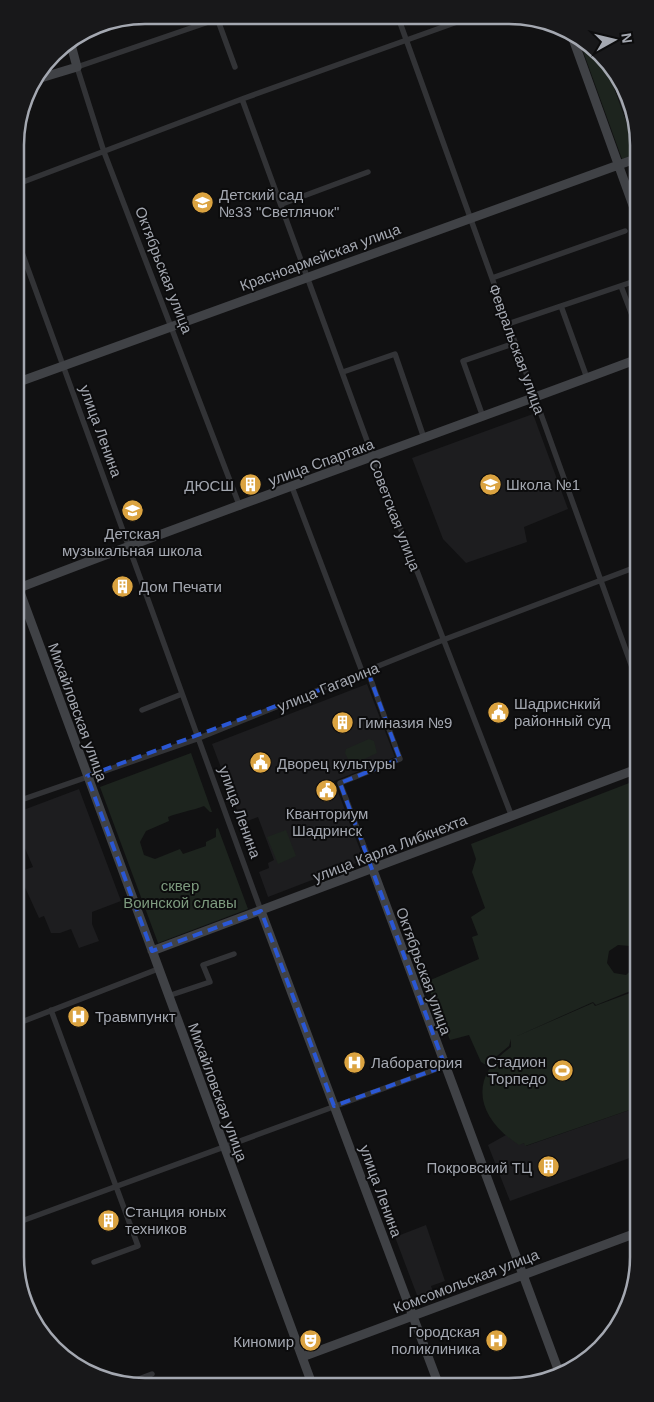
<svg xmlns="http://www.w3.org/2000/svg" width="654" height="1402" font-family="Arial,sans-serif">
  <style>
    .built { fill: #1d1d1f }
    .green { fill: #1d241e; fill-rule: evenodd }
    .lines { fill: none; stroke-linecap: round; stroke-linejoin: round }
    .street { stroke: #323336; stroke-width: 5.5 }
    .secondary { stroke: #404246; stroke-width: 9 }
    .marked { fill: none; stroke: #2a57d4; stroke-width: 4; stroke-dasharray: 10 6; stroke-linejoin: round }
    .labels { text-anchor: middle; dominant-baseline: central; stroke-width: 4; stroke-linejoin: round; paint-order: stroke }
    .poi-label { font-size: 15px; fill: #a4a8b1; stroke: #0c0c0d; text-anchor: start }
    .street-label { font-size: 15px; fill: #a4a8b1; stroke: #0c0c0d }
    .park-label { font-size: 15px; fill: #7d9a7e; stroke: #0c0c0d }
    .rim { fill: none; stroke: #a4a8b1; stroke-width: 2.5 }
  </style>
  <rect width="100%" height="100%" fill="#111112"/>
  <path class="built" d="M533,414L568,509L524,527L527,542L466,563L443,539L412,458Z
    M367,684L395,757L334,781L364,860L268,897L259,872L269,868L268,863L274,860L258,817L242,823L212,744Z
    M79,789L121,901L92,912V924L99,941L79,948L71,929L60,933H51L44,916L39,918L18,872L33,867L18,832V812Z
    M638,1107V1155L510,1201L488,1145L506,1135L519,1144L524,1143L526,1146Z
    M426,1225L445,1281L431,1286L435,1297L420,1303L395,1237Z"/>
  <path class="green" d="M579,40L595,47L605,63L635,146V154L622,159Z
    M369,739L374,741L377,753L354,764L350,763L345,753L346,749Z
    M191,753L212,812H210L204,806C191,811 180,812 168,817L169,821L146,831L140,842L144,855L155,859L180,849L183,854L206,846V842L216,837V829L218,828L248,909L158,943L100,787Z
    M637,780V926L631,934V938L638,947V988L596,1005L593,1002L515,1037L593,1003L595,1006L638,990V1107L525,1146L524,1143L519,1145C477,1118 467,1078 511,1047V1039L509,1046L486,1065L481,1062L469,1035L450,1040L426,982L479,959L472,937L478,935L471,917L485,908L472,872L476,859L471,844ZM618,945L630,946L637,956L635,967L626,975L614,973L607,963L609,951Z
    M286,830L296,856L278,864L267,837Z"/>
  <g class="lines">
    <path class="street" d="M216,15L235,67
      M226,16L77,67L104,152L240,507
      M398,17L637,681
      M242,99L373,457L512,817
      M15,185L242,99L471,17
      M282,204L368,172
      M16,236L261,911
      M492,278L625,231
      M621,286L635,323
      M561,306L587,378
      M508,324L635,281
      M343,372L395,354L424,438
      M483,417L463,361L515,343
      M292,487L363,674
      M368,672L400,759L340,783L373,870
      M142,710L182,694
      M18,801L194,740L443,640L636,567
      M168,996L210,982L203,965L234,954
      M51,1010L138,1246L94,1262
      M19,1023L158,969
      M19,1222L445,1066
      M19,1270L41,1326
      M123,1385L152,1374"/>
    <path class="secondary" d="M572,36L635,211
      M34,80L77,67L70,41
      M619,86L635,130
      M16,383L635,159
      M17,584L312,1384
      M19,588C223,509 430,437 635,360
      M373,870L559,1372
      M261,911L438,1383
      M152,951L637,769
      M302,1357L639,1232"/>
  </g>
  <path class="marked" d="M368,672L400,759L340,783L445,1066L334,1106L261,911L152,951L87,776Z"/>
  <defs>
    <symbol id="school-disc" viewBox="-11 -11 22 22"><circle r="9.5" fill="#dba340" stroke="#0c0c0d"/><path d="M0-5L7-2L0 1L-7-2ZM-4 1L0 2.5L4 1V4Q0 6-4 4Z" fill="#fff"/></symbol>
    <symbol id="building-disc" viewBox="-11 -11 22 22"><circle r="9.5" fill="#dba340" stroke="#0c0c0d"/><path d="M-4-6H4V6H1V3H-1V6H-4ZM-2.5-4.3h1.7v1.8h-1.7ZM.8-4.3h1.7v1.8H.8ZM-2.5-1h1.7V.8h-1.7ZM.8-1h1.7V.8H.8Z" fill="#fff"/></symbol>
    <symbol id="civic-disc" viewBox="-11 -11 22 22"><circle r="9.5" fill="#dba340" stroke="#0c0c0d"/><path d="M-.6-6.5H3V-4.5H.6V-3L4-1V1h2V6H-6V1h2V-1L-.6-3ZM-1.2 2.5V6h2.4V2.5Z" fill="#fff"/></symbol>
    <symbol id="hospital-disc" viewBox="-11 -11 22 22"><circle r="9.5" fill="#dba340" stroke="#0c0c0d"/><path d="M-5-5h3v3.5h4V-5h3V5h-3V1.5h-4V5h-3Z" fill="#fff"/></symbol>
    <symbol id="stadium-disc" viewBox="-11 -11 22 22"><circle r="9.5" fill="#dba340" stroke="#0c0c0d"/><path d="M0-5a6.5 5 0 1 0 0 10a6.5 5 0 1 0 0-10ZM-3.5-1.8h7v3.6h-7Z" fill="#fff"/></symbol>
    <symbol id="theatre-disc" viewBox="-11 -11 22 22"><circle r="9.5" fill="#dba340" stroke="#0c0c0d"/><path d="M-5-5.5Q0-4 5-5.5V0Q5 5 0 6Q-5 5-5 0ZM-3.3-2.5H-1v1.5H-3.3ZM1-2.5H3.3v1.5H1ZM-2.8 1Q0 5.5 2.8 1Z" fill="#fff"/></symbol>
  </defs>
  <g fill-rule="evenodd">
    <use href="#school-disc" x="190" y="190" width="25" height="25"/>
    <use href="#school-disc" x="478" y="472" width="25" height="25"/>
    <use href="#building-disc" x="238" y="472" width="25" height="25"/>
    <use href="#school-disc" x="120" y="498" width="25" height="25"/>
    <use href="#building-disc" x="110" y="574" width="25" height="25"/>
    <use href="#civic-disc" x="486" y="700" width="25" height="25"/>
    <use href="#building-disc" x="330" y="710" width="25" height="25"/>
    <use href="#civic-disc" x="248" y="750" width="25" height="25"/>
    <use href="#civic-disc" x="314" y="778" width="25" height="25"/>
    <use href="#hospital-disc" x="66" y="1004" width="25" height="25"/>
    <use href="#hospital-disc" x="342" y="1050" width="25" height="25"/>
    <use href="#stadium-disc" x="550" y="1058" width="25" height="25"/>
    <use href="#building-disc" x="536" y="1154" width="25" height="25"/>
    <use href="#building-disc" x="96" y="1208" width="25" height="25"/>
    <use href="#hospital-disc" x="484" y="1328" width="25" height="25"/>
    <use href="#theatre-disc" x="298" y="1328" width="25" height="25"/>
  </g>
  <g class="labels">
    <g class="poi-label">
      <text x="219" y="194">Детский сад<tspan x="219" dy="17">№33 "Светлячок"</tspan></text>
      <text x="506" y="484">Школа №1</text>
      <text x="234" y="485" text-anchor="end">ДЮСШ</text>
      <text x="132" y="533" text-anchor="middle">Детская<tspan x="132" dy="17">музыкальная школа</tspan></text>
      <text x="139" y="586">Дом Печати</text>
      <text x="514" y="703">Шадриснкий<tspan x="514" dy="17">районный суд</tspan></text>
      <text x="358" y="722">Гимназия №9</text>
      <text x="277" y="763">Дворец культуры</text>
      <text x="327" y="813" text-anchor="middle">Кванториум<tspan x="327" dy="17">Шадринск</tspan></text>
      <text x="95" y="1016">Травмпункт</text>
      <text x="546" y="1061" text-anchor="end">Стадион<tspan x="546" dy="17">Торпедо</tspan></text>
      <text x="371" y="1062">Лаборатория</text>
      <text x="532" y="1167" text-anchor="end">Покровский ТЦ</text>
      <text x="125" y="1211">Станция юных<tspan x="125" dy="17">техников</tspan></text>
      <text x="480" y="1331" text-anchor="end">Городская<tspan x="480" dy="17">поликлиника</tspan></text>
      <text x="294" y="1341" text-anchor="end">Киномир</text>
    </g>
    <g class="street-label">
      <text transform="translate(320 257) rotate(-20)">Красноармейская улица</text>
      <text transform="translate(164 270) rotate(69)">Октябрьская улица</text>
      <text transform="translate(517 349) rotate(70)">Февральская улица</text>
      <text transform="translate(101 431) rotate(70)">улица Ленина</text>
      <text transform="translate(321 462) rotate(-20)">улица Спартака</text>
      <text transform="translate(395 515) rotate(69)">Советская улица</text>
      <text transform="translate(328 687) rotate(-22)">улица Гагарина</text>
      <text transform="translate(78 712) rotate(70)">Михайловская улица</text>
      <text transform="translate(240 812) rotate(70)">улица Ленина</text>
      <text transform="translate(390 848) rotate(-21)">улица Карла Либкнехта</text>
      <text transform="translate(424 971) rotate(70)">Октябрьская улица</text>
      <text transform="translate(218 1092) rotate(70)">Михайловская улица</text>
      <text transform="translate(381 1191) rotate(70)">улица Ленина</text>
      <text transform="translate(466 1281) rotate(-21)">Комсомольская улица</text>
    </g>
    <g class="park-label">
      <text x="180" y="885">сквер<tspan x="180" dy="17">Воинской славы</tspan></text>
    </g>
  </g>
  <path d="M0 0H654V1402H0ZM145 24H509A121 121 0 0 1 630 145V1257A121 121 0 0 1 509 1378H145A121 121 0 0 1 24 1257V145A121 121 0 0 1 145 24Z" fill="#18181a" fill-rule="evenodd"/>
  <path class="rim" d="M145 24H509A121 121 0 0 1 630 145V1257A121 121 0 0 1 509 1378H145A121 121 0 0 1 24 1257V145A121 121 0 0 1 145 24Z"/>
  <g transform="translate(614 40) rotate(82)" stroke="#0c0c0d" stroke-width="4" paint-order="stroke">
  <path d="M0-4L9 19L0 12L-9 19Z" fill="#a4a8b1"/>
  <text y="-8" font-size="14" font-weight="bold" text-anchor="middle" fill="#a4a8b1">N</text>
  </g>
</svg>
